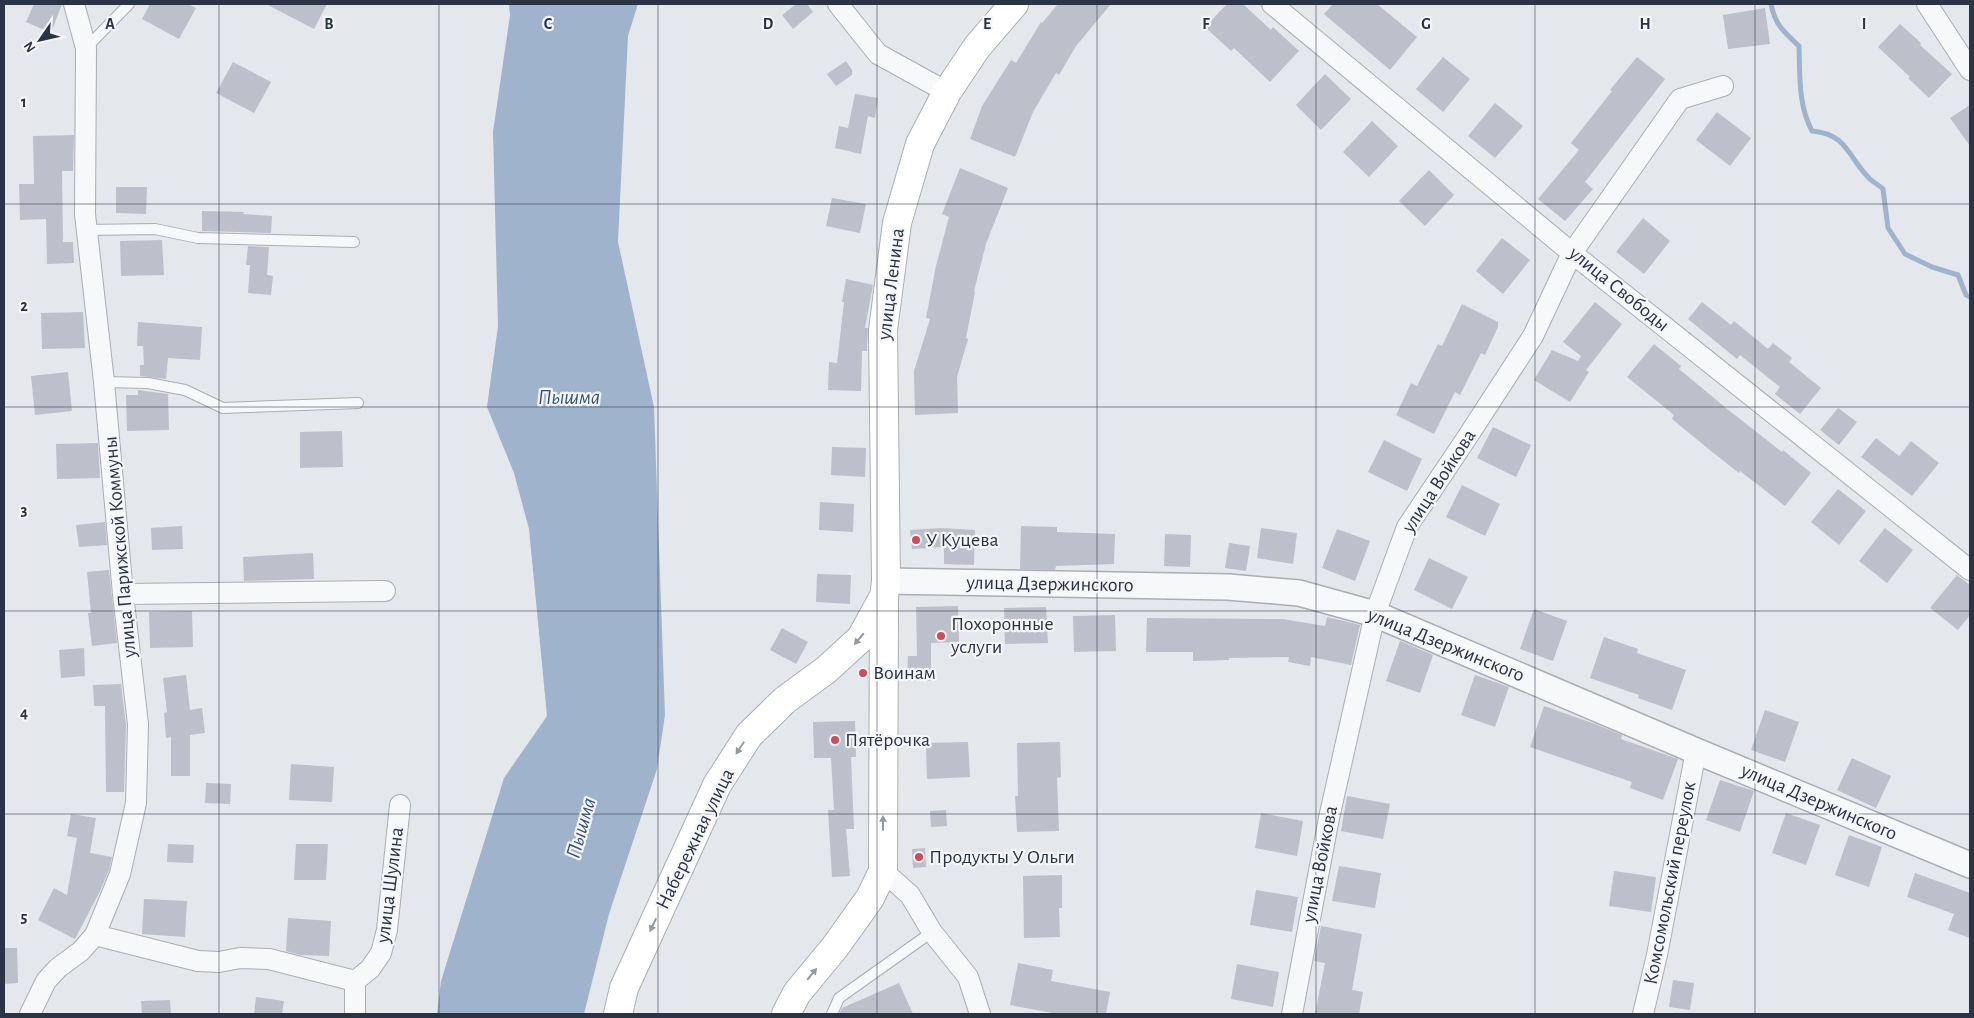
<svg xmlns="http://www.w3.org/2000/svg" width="1974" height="1018" font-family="'Alegreya Sans',sans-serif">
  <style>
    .water { fill: #9fb4cc }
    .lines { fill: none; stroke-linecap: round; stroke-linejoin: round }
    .stream { stroke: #9fb4cc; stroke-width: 5 }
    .building { fill: #bbc0ca }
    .service-casing { stroke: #a9aeb7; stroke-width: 12 }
    .minor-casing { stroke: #a9aeb7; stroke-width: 22 }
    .tertiary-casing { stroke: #a9aeb7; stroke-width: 28 }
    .secondary-casing { stroke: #a9aeb7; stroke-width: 30 }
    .service { stroke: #f7f8fa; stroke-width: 10 }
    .minor { stroke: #f7f8fa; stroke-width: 20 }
    .tertiary { stroke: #f7f8fa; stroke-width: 25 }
    .secondary { stroke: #fff; stroke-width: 28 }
    .oneway { fill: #959aa2 }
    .grid { fill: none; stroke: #2b3445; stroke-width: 1; stroke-opacity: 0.55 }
    .poi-dot { fill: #d1495b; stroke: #f4f6f9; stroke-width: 2 }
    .labels { text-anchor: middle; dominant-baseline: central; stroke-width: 4.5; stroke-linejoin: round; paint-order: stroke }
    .street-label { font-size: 20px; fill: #2b3445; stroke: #f4f6f9 }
    .poi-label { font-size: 20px; fill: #2b3445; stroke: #f4f6f9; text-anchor: start }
    .water-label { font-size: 21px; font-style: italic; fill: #34527a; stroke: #f4f6f9 }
    .grid-label { font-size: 16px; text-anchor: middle; font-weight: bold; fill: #2b3445; stroke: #f4f6f9; stroke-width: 4.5; stroke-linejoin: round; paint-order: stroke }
  </style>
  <rect width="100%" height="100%" fill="#e4e7ec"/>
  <path class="water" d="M509,4H638L628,36L618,242L654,407L665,715L657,769L609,914L584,1014H437L441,981L504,778L547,716L529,529L514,473L487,407L498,326L493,132L510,15Z"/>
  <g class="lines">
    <path class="stream" d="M1771,4C1775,25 1784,32 1799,46C1800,75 1798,105 1812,131C1848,134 1848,158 1870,179C1874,183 1879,185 1883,189L1888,228L1905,254L1932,267L1958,275L1966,295L1970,297"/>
  </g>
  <path class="building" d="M34,4H62L51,33L26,22Z
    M150,4H188L196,8L179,39L142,19Z
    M266,4H327L314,29Z
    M796,4H807L813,12L793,29L782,15Z
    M1058,4H1111L1076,46L1059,75L1056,73L1033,112L1015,157L970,139L982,106L1011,60L1016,63L1041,22L1042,23Z
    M1227,4H1243L1271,30L1273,27L1299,51L1270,82L1234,48L1231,51L1205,27Z
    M1333,4H1377L1417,37L1390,70L1324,14Z
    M1765,8L1770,44L1728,49L1723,15Z
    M1900,24L1921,43L1920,45L1952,74L1929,98L1908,78L1910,77L1878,47Z
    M1443,57L1470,79L1443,112L1416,89Z
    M1637,57L1665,79L1585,182L1593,189L1565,221L1538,199L1579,150L1571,143L1612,91L1610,90Z
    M846,61L852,70V75L836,86L827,74Z
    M233,62L271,82L254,113L216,93Z
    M1325,74L1351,99L1321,130L1296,105Z
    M855,94L878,98L875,118L868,116L861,154L835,148L839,126L848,128Z
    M1495,103L1523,126L1495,158L1468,136Z
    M1970,105V146L1950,118Z
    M1717,112L1751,138L1730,166L1696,140Z
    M1372,121L1398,146L1369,177L1343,152Z
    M74,135L73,171H62L63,242H73L74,263L47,264L46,219L20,220L19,184H34L33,136Z
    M960,168L1008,188L986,244L974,291L975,292L966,338L968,339L957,377L958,413L915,415L914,371L930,319L926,318L936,266L949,217L942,214Z
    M1429,170L1454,195L1425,226L1399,201Z
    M116,187H147L146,214L116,213Z
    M832,198L866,204L860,233L826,226Z
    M202,211L244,212L243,214L272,216L271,233L202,231Z
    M1643,218L1670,241L1644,274L1616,252Z
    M1502,238L1530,260L1503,294L1476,271Z
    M162,240L164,275L121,276L120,241Z
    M248,246L269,247L267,275L273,276L271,295L248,293L250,265H246Z
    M846,279L873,285L865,328H868L867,351H862L861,391L828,390L829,362L837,363L844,302H842Z
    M1595,302L1622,324L1586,370L1589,372L1570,402L1534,380L1552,350L1578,361L1581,356L1563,342Z
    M1702,302L1731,325L1734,321L1768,349L1773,343L1792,358L1789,362L1821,388L1800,414L1775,394L1780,387L1740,355L1737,359L1688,319Z
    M1462,304L1498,322V327L1485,355L1481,353L1460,395L1455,392L1434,434L1396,415L1411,383L1417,386L1438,344L1442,346Z
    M83,312L85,348L42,349L41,313Z
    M138,322L202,327L200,360L168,358L166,379L140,376V365H144L143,346H137Z
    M1654,344L1681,366L1679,369L1726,408L1782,452L1783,450L1811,473L1785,506L1740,471L1739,473L1711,451L1672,419L1674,415L1627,377Z
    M68,372L72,411L35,415L31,376Z
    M138,390L168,394L169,430L127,431L126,395H138Z
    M1838,408L1857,422L1839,445L1820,430Z
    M1493,427L1531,445L1516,477L1477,458Z
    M342,431L343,467L300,468V432Z
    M1876,438L1899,456L1911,441L1939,463L1912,496L1861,457Z
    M1384,440L1422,459L1407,491L1368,472Z
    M98,443L100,478L57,479L56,444Z
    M832,447L866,448L865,477L831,475Z
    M1462,485L1500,504L1485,536L1446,517Z
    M1838,489L1866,511L1839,545L1811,522Z
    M820,502L854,504L853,532L819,530Z
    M105,522L107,545L79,547L76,525Z
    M182,526L183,549L152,550L151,528Z
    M1021,526L1057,527V532L1115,534L1114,564L1056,566L1055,570L1020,569Z
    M942,528L975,530L974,565L944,564V547L912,549L910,530Z
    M1261,528L1297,533L1293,564L1257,558Z
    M1885,528L1913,550L1887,583L1859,561Z
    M1337,529L1370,541L1355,581L1322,568Z
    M1165,534L1191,535L1190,567L1164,566Z
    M1229,543L1250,546L1246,571L1225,568Z
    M313,553L314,579L244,581L243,557Z
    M1429,558L1468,577L1452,609L1414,590Z
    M109,570L117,643L92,646L88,613H91L87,572Z
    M817,574L851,575L850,604L816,602Z
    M1957,575L1970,585V615L1958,630L1930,608Z
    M958,606L959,642L931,643V681H907L908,656H917L916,607Z
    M1046,607L1048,643L1005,644L1004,608Z
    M1534,609L1567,621L1553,661L1520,649Z
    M192,611L193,647L150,648L149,612Z
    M1115,615L1116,651L1074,652L1073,616Z
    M1327,617L1360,625L1351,665L1311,657L1310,666L1288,662L1289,657L1229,658V660L1193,661V652H1146L1147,618L1283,619L1325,626Z
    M782,628L808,642L796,664L770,650Z
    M1604,637L1638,649L1637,653L1686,670L1672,710L1638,698L1639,695L1590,678Z
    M1400,641L1433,655L1420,693L1386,681Z
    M84,648L85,676L61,678L59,650Z
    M186,675L190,710L202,708L205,733L190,735V776H171V737L166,738L164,713L167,712L163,678Z
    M1475,675L1509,687L1495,727L1461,715Z
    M121,684L126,725L124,792H106L105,706H94L93,685Z
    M1544,706L1595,724L1622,735L1621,739L1678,759L1663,800L1630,788L1632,782L1530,747Z
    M1765,710L1799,722L1785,762L1751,750Z
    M855,721L856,757H851L854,829H846L850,876L832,877L828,810H834L831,758H814L813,722Z
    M968,742L970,777L927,779L926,743Z
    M1060,742L1061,777L1057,778L1059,831L1017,832L1015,796H1018L1017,743Z
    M1852,758L1891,776L1876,808L1837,790Z
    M291,764L334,767L332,802L289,800Z
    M1720,780L1754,791L1740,832L1706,820Z
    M206,783L231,784L230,804L205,803Z
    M1347,796L1390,804L1383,839L1341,831Z
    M946,810L947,826L931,827L930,811Z
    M1261,813L1303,821L1297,856L1255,848Z
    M1786,813L1820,825L1806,865L1772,853Z
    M71,814L96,818L90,853L112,857L109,870L100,891L75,939L38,920L54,888L67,895L77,838L67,836Z
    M1849,835L1882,847L1869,887L1835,875Z
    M168,844L194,845L193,863L167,862Z
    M296,844H328L326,880H294Z
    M925,848L926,867L913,868L912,849Z
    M1339,866L1381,873L1375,908L1332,901Z
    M1614,871L1656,877L1651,912L1609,906Z
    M1915,873L1970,893V938L1948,930L1954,914L1907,897Z
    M1062,875V908H1059L1060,937L1024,938L1023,876Z
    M1256,890L1298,897L1292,932L1250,925Z
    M144,899L187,901L185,937L142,934Z
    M288,918L331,921L329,956L300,955L286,951Z
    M1321,926L1362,934L1352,990L1363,992L1359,1014H1315L1325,963L1314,961Z
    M4,948H17L18,983L4,984Z
    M1018,963L1053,970L1051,981L1110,992L1106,1014H1058L1010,1005Z
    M1237,964L1279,972L1273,1007L1231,999Z
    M1673,980L1694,983L1690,1010L1669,1007Z
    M899,983L913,1014H839L842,1008Z
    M256,997L284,1001L282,1014H254Z
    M170,1000L171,1014H142L141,1001Z"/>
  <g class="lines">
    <defs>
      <path id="service" d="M86,48L129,4
        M87,230L155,229L198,238L354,242
        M104,382L148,383L185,390L223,408L358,403
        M832,1014L839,998L932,932"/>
      <path id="minor" d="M838,4L878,54L947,92
        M1272,4L1572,253L1970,570
        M1927,4L1970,70
        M123,594L385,591
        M883,871L910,895L932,932L968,977L980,1014
        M95,935L198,961L219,962L240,958L269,959L355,981
        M30,1014L46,981L58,968L81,951L95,935L120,874L136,803L138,724L123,594L104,382L85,214L86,48L74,4
        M355,1014V981L370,969L381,953L387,930L400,805
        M1292,1014L1329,818L1375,614L1407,527L1468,436L1533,336L1572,253L1680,99L1723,86
        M1643,1014L1657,955L1696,751"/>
      <path id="tertiary" d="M886,581L1228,587L1299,593L1375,614L1696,751L1970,865"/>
      <path id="secondary" d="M618,1014L624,988L717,785L749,735L785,700L826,670L861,638L883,598
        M786,1014L797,993L835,947L870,898L883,871L884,597L886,581L883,330L897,223L920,144L947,92L977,47L1014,4"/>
    </defs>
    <use href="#service" class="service-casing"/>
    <use href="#minor" class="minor-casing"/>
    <use href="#tertiary" class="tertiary-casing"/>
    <use href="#secondary" class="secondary-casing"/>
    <use href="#service" class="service"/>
    <use href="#minor" class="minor"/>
    <use href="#tertiary" class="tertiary"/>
    <use href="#secondary" class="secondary"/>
  </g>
  <defs><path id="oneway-solid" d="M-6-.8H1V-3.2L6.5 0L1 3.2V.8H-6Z" transform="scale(1.25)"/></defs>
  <g class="oneway">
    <use href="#oneway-solid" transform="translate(859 639) rotate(130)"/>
    <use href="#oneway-solid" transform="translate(740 748) rotate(123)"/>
    <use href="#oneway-solid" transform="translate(883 823) rotate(-90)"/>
    <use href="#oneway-solid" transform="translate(653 925) rotate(115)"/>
    <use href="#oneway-solid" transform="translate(812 974) rotate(-50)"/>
  </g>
  <path class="grid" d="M219,4V1014M439,4V1014M658,4V1014M877,4V1014M1097,4V1014M1316,4V1014M1535,4V1014M1755,4V1014M4,204H1970M4,407H1970M4,611H1970M4,814H1970"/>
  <g class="poi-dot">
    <circle cx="916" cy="540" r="5"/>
    <circle cx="941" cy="636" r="5"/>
    <circle cx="863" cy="673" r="5"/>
    <circle cx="835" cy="740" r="5"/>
    <circle cx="919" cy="857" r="5"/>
  </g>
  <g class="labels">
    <g class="street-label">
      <text transform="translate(891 284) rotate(-83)">улица Ленина</text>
      <text transform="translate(1619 289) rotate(39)">улица Свободы</text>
      <text transform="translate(1439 481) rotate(-57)">улица Войкова</text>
      <text transform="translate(120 547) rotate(-95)">улица Парижской Коммуны</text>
      <text transform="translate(1050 584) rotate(1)">улица Дзержинского</text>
      <text transform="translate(1446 645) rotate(22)">улица Дзержинского</text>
      <text transform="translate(1819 802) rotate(23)">улица Дзержинского</text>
      <text transform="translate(695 839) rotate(-64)">Набережная улица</text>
      <text transform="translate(1320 864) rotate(-79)">улица Войкова</text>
      <text transform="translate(1670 883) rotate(-79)">Комсомольский переулок</text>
      <text transform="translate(390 885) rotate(-83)">улица Шулина</text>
    </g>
    <g class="poi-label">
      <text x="926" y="540">У Куцева</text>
      <text x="951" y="624">Похоронные<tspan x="951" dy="23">услуги</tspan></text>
      <text x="873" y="673">Воинам</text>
      <text x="845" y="740">Пятёрочка</text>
      <text x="929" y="857">Продукты У Ольги</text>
    </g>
    <g class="water-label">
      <text x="569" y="397">Пышма</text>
      <text transform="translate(581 828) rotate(-74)">Пышма</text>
    </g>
  </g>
  <g class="grid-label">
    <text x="110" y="29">A</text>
    <text x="329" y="29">B</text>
    <text x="548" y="29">C</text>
    <text x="768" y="29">D</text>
    <text x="987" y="29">E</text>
    <text x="1206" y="29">F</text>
    <text x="1426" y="29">G</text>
    <text x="1645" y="29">H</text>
    <text x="1864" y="29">I</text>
    <text x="24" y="107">1</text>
    <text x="24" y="311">2</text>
    <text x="24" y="515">3</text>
    <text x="24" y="718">4</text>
    <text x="24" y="922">5</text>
  </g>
  <rect width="1974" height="1018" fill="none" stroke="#2b3445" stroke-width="10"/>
  <g transform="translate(40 40) rotate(236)" stroke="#f4f6f9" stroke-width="4" paint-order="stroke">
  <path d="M0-4L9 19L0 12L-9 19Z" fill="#2b3445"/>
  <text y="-8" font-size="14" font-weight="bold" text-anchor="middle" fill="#2b3445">N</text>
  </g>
</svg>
